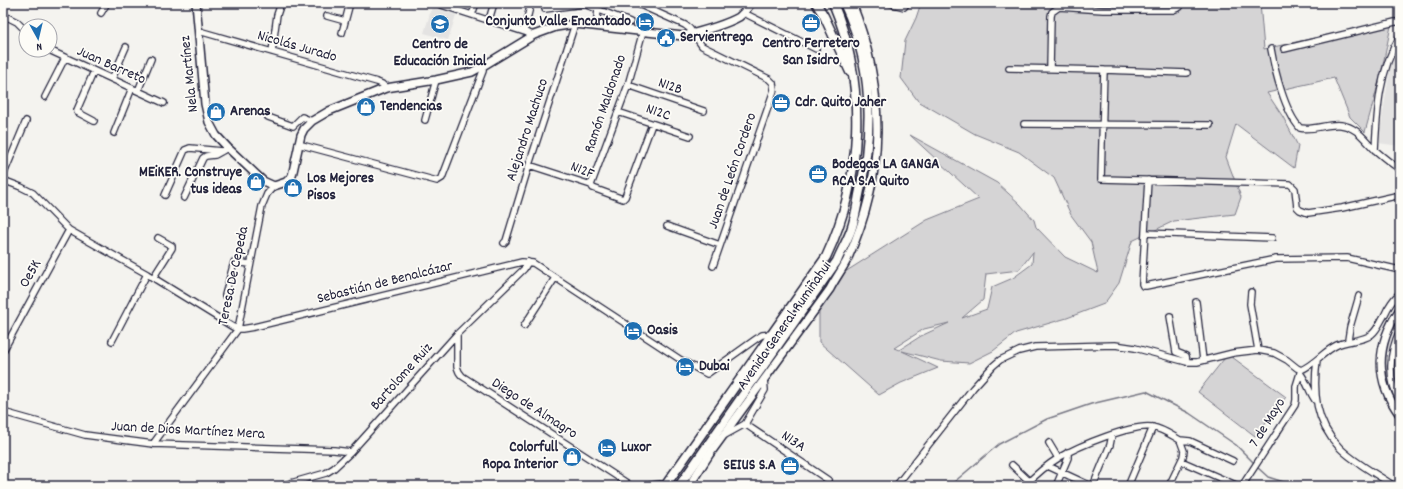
<svg xmlns="http://www.w3.org/2000/svg" width="1403" height="489" font-family="Dekko,sans-serif">
  <style>
    .built { fill: #e4e3e2 }
    .green { fill: #d5d4d5; stroke: #7c7b88; fill-rule: evenodd }
    .lines { fill: none; stroke-linecap: round; stroke-linejoin: round }
    .stream { stroke: #757582; stroke-width: 1.5 }
    .minor-casing { stroke: #22223b; stroke-width: 8 }
    .major-casing { stroke: #22223b; stroke-width: 10 }
    .highway-casing { stroke: #22223b; stroke-width: 11 }
    .minor { stroke: #fdfcf7; stroke-width: 5.5 }
    .major { stroke: #fdfcf7; stroke-width: 7 }
    .highway { stroke: #fdfcf7; stroke-width: 8 }
    .labels { text-anchor: middle; dominant-baseline: central; stroke-width: 3.5; stroke-linejoin: round; paint-order: stroke }
    .poi-label { font-size: 15px; font-weight: bold; fill: #22223b; stroke: #fdfcf7; text-anchor: start }
    .street-label { font-size: 15px; fill: #22223b; stroke: #fdfcf7 }
  </style>
  <rect width="100%" height="100%" fill="#f4f3ef"/>
  <filter id="ink" filterUnits="userSpaceOnUse"><feTurbulence type="fractalNoise" baseFrequency=".025" numOctaves="2"/><feDisplacementMap in="SourceGraphic" scale="8" xChannelSelector="R" yChannelSelector="G"/><feConvolveMatrix kernelMatrix="1 2 1 2 8 2 1 2 1" color-interpolation-filters="sRGB"/></filter>
  <g filter="url(#ink)">
    <path class="built" d="M432,7L456,15L448,40L424,33Z
      M1393,50H1400V146L1378,143Z"/>
    <path class="green" d="M921,3H1260L1264,49L1392,21L1381,74L1365,132L1350,117L1334,78L1267,93L1283,117L1298,146L1294,168L1236,124L1226,157L1241,197L1235,214L1174,221L1132,241L1119,283L1104,304L1067,318L1016,333L993,351L969,363L941,361L902,351L938,368L901,383L879,395L819,342V312L845,272L927,220L979,199L910,135L997,183L1020,204L1034,220L1036,227L1065,257L1098,273L1091,242L1071,215L1054,178L1019,152L975,134L918,101L901,78L905,41L916,18ZM1033,252L1032,264L1013,278L992,287L987,309L962,318L983,300L986,274L1019,270ZM949,323L921,336L899,350L894,348L924,329Z
      M1228,354L1286,397L1255,436L1198,392Z"/>
    <g class="lines">
      <path class="stream" d="M1257,467L1268,477L1296,486
        M951,486L953,483L999,444L1047,419L1091,404L1146,391L1189,413L1236,445L1255,464"/>
      <defs>
        <path id="minor" d="M435,3L534,35
          M636,3L685,25L690,29L702,46L769,79L773,83L774,90L713,266
          M889,3L904,7L907,3
          M545,9L584,4L630,22
          M101,13L107,3
          M744,13L816,49
          M3,15L17,22L26,31
          M472,15L476,3
          M327,16L345,21
          M489,20L494,3
          M596,26L598,10
          M199,31L377,82L382,84L386,88
          M524,31L531,3
          M342,33L350,3
          M1271,49C1275,72 1285,112 1300,128C1314,131 1327,123 1341,125C1357,127 1364,139 1375,150C1383,157 1391,164 1400,169
          M1284,49L1395,22H1400
          M49,50L164,103
          M272,52L277,15L281,3
          M1009,68L1104,70L1187,73
          M1050,69L1051,16L1052,12L1059,7L1103,10H1173L1180,7L1182,3
          M1104,70L1101,179L1290,184L1295,189L1297,207L1300,210L1308,213L1342,208L1400,195
          M94,71L77,110V112L94,121
          M112,79L126,47
          M628,85L704,111
          M138,91L151,59
          M45,97L65,58
          M618,112L690,136
          M268,117L293,126L302,117L312,121
          M425,120L436,80
          M1024,124L1210,125
          M114,133L132,88
          M298,144L437,181L442,178L483,71V66
          M1375,150C1377,110 1379,71 1400,36
          M529,165L591,185L593,188L623,199L625,197L652,124
          M3,176L26,121
          M3,180L21,187L33,193L69,230L147,274L233,327L242,329L254,327L522,262L533,263L681,360L707,374L756,339L762,335L773,334
          M1148,180L1142,284L1143,286H1146L1276,259L1347,258L1400,270
          M591,185L628,85L643,31
          M165,195L185,150L190,148L222,151
          M184,198L203,158L206,156L215,155L224,150
          M667,226L720,245
          M1145,233L1272,238
          M504,243L506,241L529,165L575,24
          M153,278L172,248V246L158,238
          M1251,292L1250,304L1258,350
          M225,295L234,262L250,264
          M1196,302L1203,360
          M1170,316L1176,352L1186,356L1187,362
          M524,326L555,278
          M1400,330C1389,353 1387,379 1400,401
          M457,334V367L459,372L462,376L627,483L630,486
          M1348,340L1350,327L1359,296
          M112,341L147,274
          M3,351L69,230
          M1317,360C1313,392 1315,422 1339,447C1353,462 1377,474 1394,486
          M1300,373C1307,381 1309,392 1315,400
          M3,412L85,435L153,444L334,450L351,452
          M745,424L828,480
          M725,435L745,424L765,390L764,379
          M1180,440L1190,441L1233,461
          M1049,443L1058,458
          M153,444L238,329L262,206L267,194L274,186
          M1181,461L1238,486
          M1012,465L1029,481
          M1048,466L1091,486
          M280,486L326,473L334,468L351,452L457,334L524,269L528,262
          M645,486L660,484L665,485
          M896,486L973,388L993,366L1000,360L1019,351L1035,347L1115,345L1135,348L1187,362H1197L1233,353L1258,350L1274,353L1287,360L1297,368L1301,370C1315,364 1324,351 1337,345C1348,340 1365,341 1372,334C1378,329 1380,322 1384,316C1388,307 1393,299 1400,293
          M1025,486C1035,475 1047,465 1060,457C1078,446 1132,424 1152,427C1163,429 1171,435 1180,440
          M1056,486L1068,458V452
          M1093,486L1110,445L1112,435
          M1128,486L1153,427
          M1169,486L1183,457L1184,451L1180,440
          M1242,486L1295,405L1296,400V386L1301,370"/>
        <path id="major" d="M196,3L205,104L209,122L216,135L228,148L263,181L274,186L286,182L292,176L301,135L304,129L312,121L329,111L386,88L436,80L472,72L483,66L534,35L556,27L575,24L683,36C699,32 725,25 739,17C744,13 748,8 751,3
          M1400,309C1376,344 1374,380 1400,415
          M689,486L709,455L830,289C835,279 842,270 847,260C886,176 886,88 852,3"/>
        <path id="highway" d="M816,3L824,16L850,72
          M665,486L826,257C863,179 867,83 833,3
          M679,486L837,261C841,251 847,241 851,230C855,219 857,206 859,195C874,130 873,64 844,3"/>
      </defs>
      <use href="#minor" class="minor-casing"/>
      <use href="#major" class="major-casing"/>
      <use href="#highway" class="highway-casing"/>
      <use href="#minor" class="minor"/>
      <use href="#major" class="major"/>
      <use href="#highway" class="highway"/>
    </g>
  </g>
  <defs>
    <symbol id="hotel-disc" viewBox="-11 -11 22 22"><circle r="9.5" fill="#1f6fb2" stroke="#fdfcf7"/><path d="M-6-4.5h1.5V1H6V5H4.5V3h-9V5H-6ZM-4 0a1.8 1.8 0 1 1 3.6 0ZM.5 0V-2.5h3Q6-2.5 6 0Z" fill="#fff"/></symbol>
    <symbol id="office-disc" viewBox="-11 -11 22 22"><circle r="9.5" fill="#1f6fb2" stroke="#fdfcf7"/><path d="M-6-3h4V-5.5h4V-3h4V5H-6ZM-1-4.5V-3h2v-1.5ZM-6 0V1H6V0Z" fill="#fff"/></symbol>
    <symbol id="school-disc" viewBox="-11 -11 22 22"><circle r="9.5" fill="#1f6fb2" stroke="#fdfcf7"/><path d="M0-5L7-2L0 1L-7-2ZM-4 1L0 2.5L4 1V4Q0 6-4 4Z" fill="#fff"/></symbol>
    <symbol id="civic-disc" viewBox="-11 -11 22 22"><circle r="9.5" fill="#1f6fb2" stroke="#fdfcf7"/><path d="M-.6-6.5H3V-4.5H.6V-3L4-1V1h2V6H-6V1h2V-1L-.6-3ZM-1.2 2.5V6h2.4V2.5Z" fill="#fff"/></symbol>
    <symbol id="shop-disc" viewBox="-11 -11 22 22"><circle r="9.5" fill="#1f6fb2" stroke="#fdfcf7"/><path d="M-5-2.5h2.3a2.7 3.5 0 0 1 5.4 0H5L5.5 6h-11ZM-1.5-2.5h3a1.5 2.3 0 0 0-3 0Z" fill="#fff"/></symbol>
  </defs>
  <g fill-rule="evenodd">
    <use href="#hotel-disc" x="634" y="11" width="22" height="22"/>
    <use href="#office-disc" x="800" y="12" width="22" height="22"/>
    <use href="#school-disc" x="429" y="13" width="22" height="22"/>
    <use href="#civic-disc" x="655" y="27" width="22" height="22"/>
    <use href="#office-disc" x="770" y="92" width="22" height="22"/>
    <use href="#shop-disc" x="355" y="96" width="22" height="22"/>
    <use href="#shop-disc" x="205" y="101" width="22" height="22"/>
    <use href="#office-disc" x="807" y="163" width="22" height="22"/>
    <use href="#shop-disc" x="245" y="171" width="22" height="22"/>
    <use href="#shop-disc" x="282" y="177" width="22" height="22"/>
    <use href="#hotel-disc" x="622" y="320" width="22" height="22"/>
    <use href="#hotel-disc" x="674" y="356" width="22" height="22"/>
    <use href="#hotel-disc" x="596" y="437" width="22" height="22"/>
    <use href="#shop-disc" x="561" y="446" width="22" height="22"/>
    <use href="#office-disc" x="779" y="455" width="22" height="22"/>
  </g>
  <g class="labels">
    <g class="poi-label">
      <text x="631" y="22" text-anchor="end">Conjunto Valle Encantado</text>
      <text x="680" y="38">Servientrega</text>
      <text x="811" y="44" text-anchor="middle">Centro Ferretero<tspan x="811" dy="17">San Isidro</tspan></text>
      <text x="440" y="45" text-anchor="middle">Centro de<tspan x="440" dy="17">Educación Inicial</tspan></text>
      <text x="795" y="103">Cdr. Quito Jaher</text>
      <text x="380" y="107">Tendencias</text>
      <text x="230" y="112">Arenas</text>
      <text x="832" y="165">Bodegas LA GANGA<tspan x="832" dy="17">RCA S.A Quito</tspan></text>
      <text x="242" y="173" text-anchor="end">MEiKER. Construye<tspan x="242" dy="17">tus ideas</tspan></text>
      <text x="307" y="179">Los Mejores<tspan x="307" dy="17">Pisos</tspan></text>
      <text x="647" y="331">Oasis</text>
      <text x="699" y="367">Dubai</text>
      <text x="558" y="448" text-anchor="end">Colorfull<tspan x="558" dy="17">Ropa Interior</tspan></text>
      <text x="621" y="448">Luxor</text>
      <text x="776" y="466" text-anchor="end">SEIUS S.A</text>
    </g>
    <g class="street-label">
      <text transform="translate(297 47) rotate(16)">Nicolás Jurado</text>
      <text transform="translate(111 66) rotate(24)">Juan Barreto</text>
      <text transform="translate(190 74) rotate(-96)">Nela Martínez</text>
      <text transform="translate(670 87) rotate(19)">N12B</text>
      <text transform="translate(606 104) rotate(-71)">Ramón Maldonado</text>
      <text transform="translate(658 113) rotate(19)">N12C</text>
      <text transform="translate(528 130) rotate(-72)">Alejandro Machuco</text>
      <text transform="translate(582 171) rotate(22)">N12F</text>
      <text transform="translate(733 171) rotate(-71)">Juan de León Cordero</text>
      <text transform="translate(31 274) rotate(-61)">Oe5K</text>
      <text transform="translate(234 276) rotate(-78)">Teresa De Cepeda</text>
      <text transform="translate(385 283) rotate(-14)">Sebastián de Benalcázar</text>
      <text transform="translate(785 326) rotate(-55)">Avenida General Rumiñahui</text>
      <text transform="translate(402 377) rotate(-48)">Bartolome Ruiz</text>
      <text transform="translate(534 409) rotate(33)">Diego de Almagro</text>
      <text transform="translate(1268 423) rotate(-58)">7 de Mayo</text>
      <text transform="translate(188 431) rotate(3)">Juan de Dios Martínez Mera</text>
      <text transform="translate(793 442) rotate(34)">N13A</text>
    </g>
  </g>
  <rect width="1403" height="489" fill="none" stroke="#fdfcf7" stroke-width="16"/>
  <rect x="8" y="8" width="1387" height="473" fill="none" stroke="#22223b" stroke-width="1.5" filter="url(#ink)"/>
  <g transform="translate(38 38) rotate(172)"><circle r="19" fill="#fdfcf7" stroke="#a5a5ac"/>
  <path d="M0-3L7 15L0 10L-7 15Z" fill="#1f6fb2"/>
  <text y="-6" font-size="11" font-weight="bold" text-anchor="middle" fill="#22223b">N</text>
  </g>
</svg>
